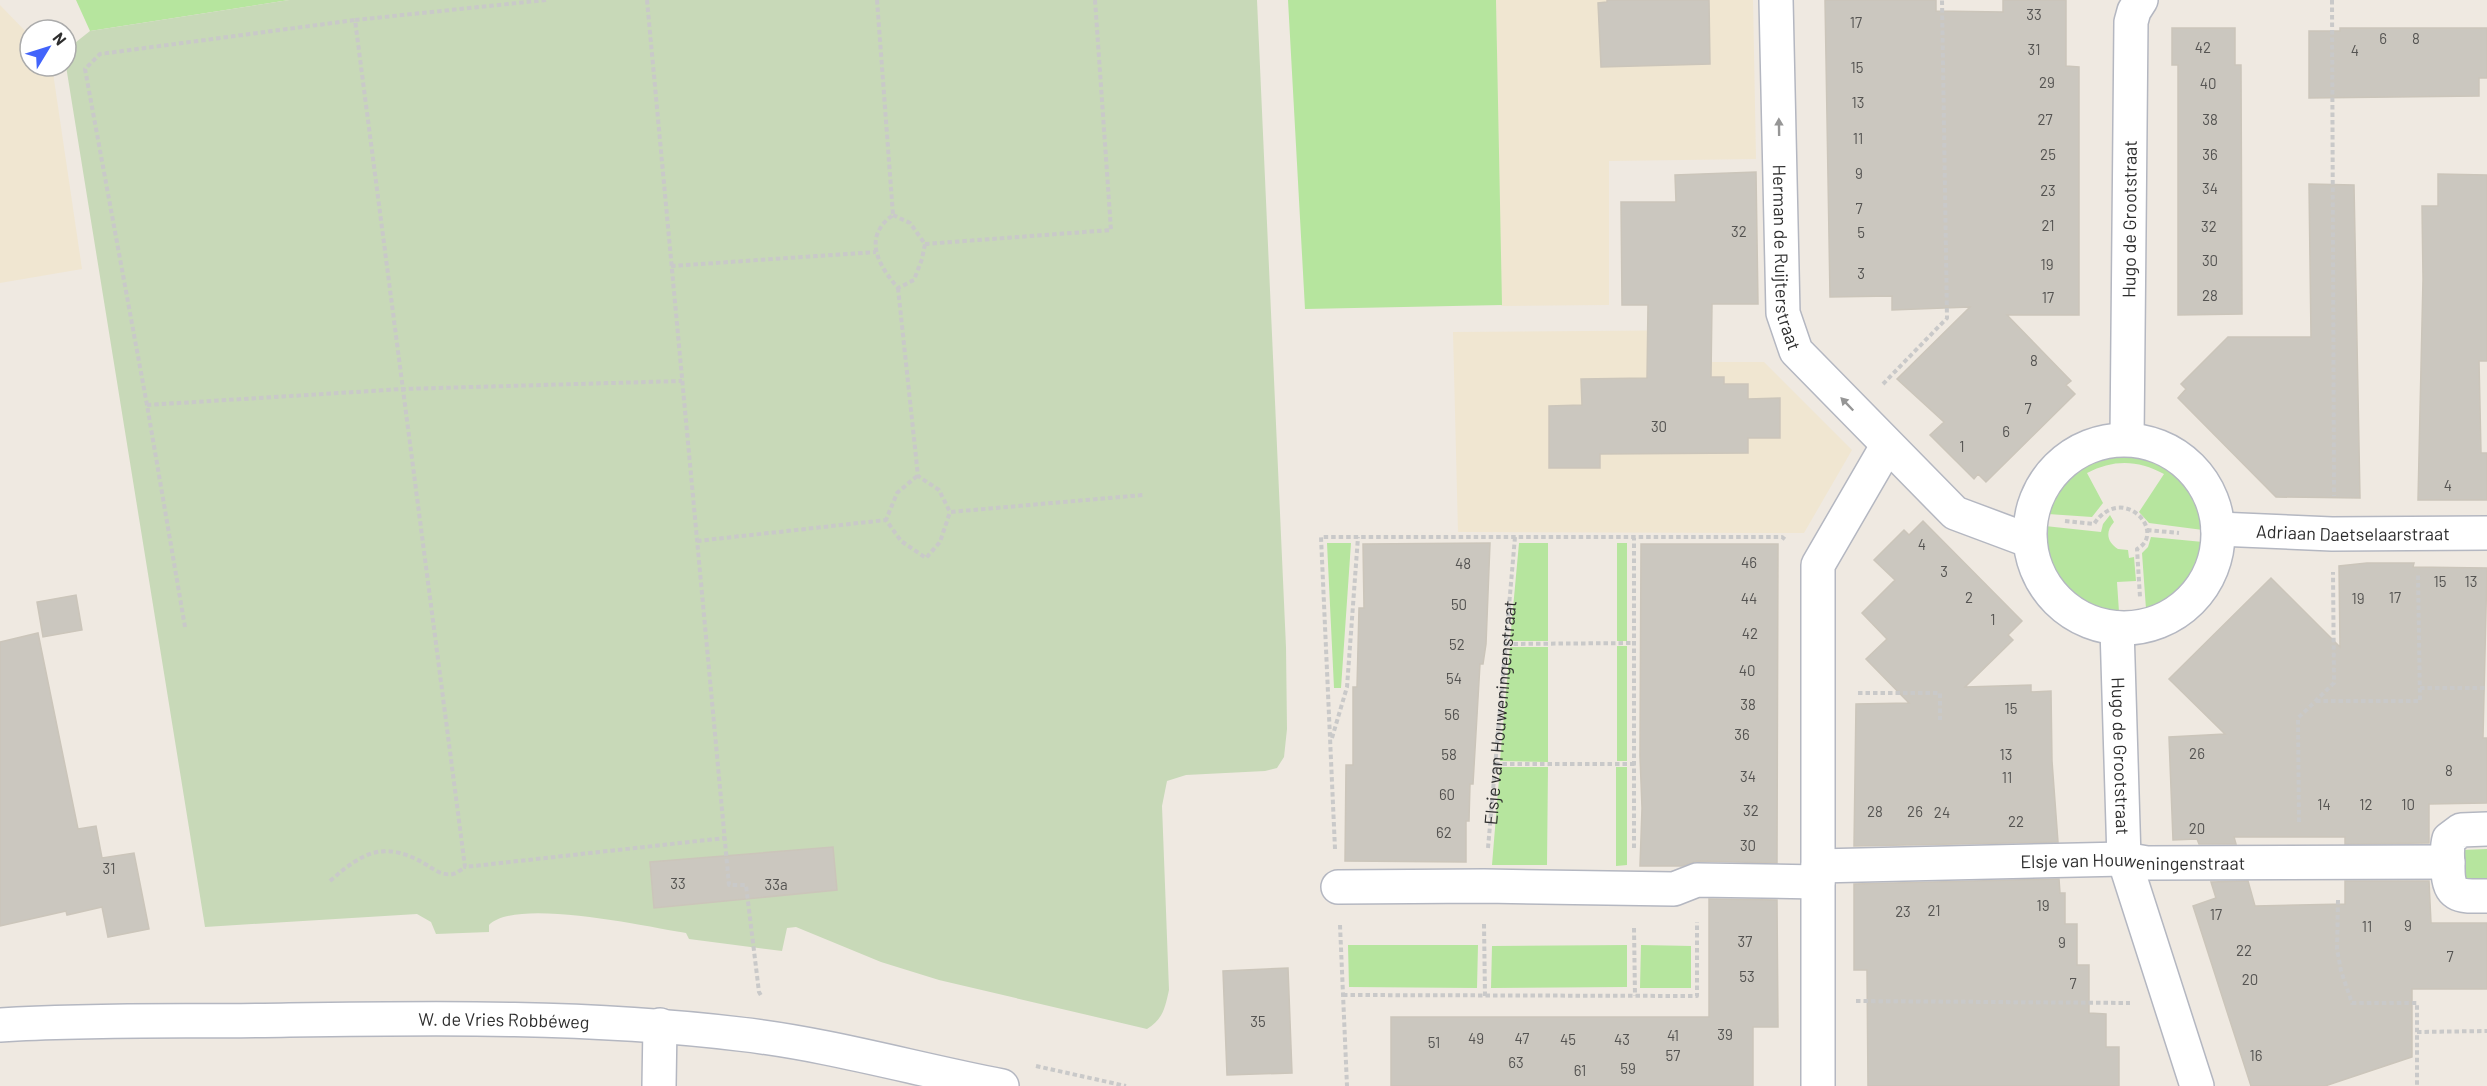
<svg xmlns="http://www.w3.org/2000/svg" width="2487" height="1086" font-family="Barlow,sans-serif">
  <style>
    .education { fill: #f0e6d1 }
    .green { fill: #b6e59e }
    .cemetery { fill: #c8d9b8 }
    .building { fill: #cbc7bf; stroke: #cbc5ba; stroke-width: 1.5 }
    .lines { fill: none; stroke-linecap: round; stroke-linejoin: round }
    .minor-casing { stroke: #b4b7c1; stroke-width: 36 }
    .path { stroke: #c9c9c9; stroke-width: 4; stroke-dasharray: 4.5 3; stroke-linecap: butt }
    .minor { stroke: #fff; stroke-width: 33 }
    .oneway { fill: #969696 }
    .labels { text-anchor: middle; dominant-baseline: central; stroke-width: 6; stroke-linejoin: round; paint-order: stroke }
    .number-label { font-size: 15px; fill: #555452 }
    .street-label { font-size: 18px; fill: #2e2e2e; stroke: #fff }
  </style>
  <rect width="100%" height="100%" fill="#efe9e1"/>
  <path class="education" d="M1496,0H1753L1756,159L1609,161V305L1501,306Z
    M0,5L30,36V66H52L82,269L0,283Z
    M1712,330V362H1764L1852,450L1804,533L1458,532L1453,332Z"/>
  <path class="green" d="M76,0H289L90,31Z
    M1288,0H1496L1502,305L1305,309Z
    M2123,454C2130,455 2139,455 2146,457C2178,465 2203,497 2203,530L2149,523L2139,512L2164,474C2138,460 2114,459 2087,473L2103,503L2092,517L2048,514C2053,489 2074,466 2098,458C2106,455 2115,455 2123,454Z
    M2110,515L2114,522C2105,532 2107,542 2118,549L2128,550L2129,558L2134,557L2136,581L2117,582L2119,612C2075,612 2042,567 2045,526L2101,532L2103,524Z
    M2151,537L2203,542C2197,574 2179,600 2146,609L2142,553L2148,547Z
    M1327,543H1351L1341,688H1334Z
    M1519,543H1548V641H1510Z
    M1617,543H1627V641H1617Z
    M1617,646H1627V761H1617Z
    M1510,647H1548V762L1500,761Z
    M1500,767H1548L1547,865H1492Z
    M1616,767H1627V865L1616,866Z
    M2487,849V881H2464L2463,850Z
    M1348,945H1478L1477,988L1349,987Z
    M1627,945V987L1491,988L1492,946Z
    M1641,945L1691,946V988H1640Z"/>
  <path class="cemetery" d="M289,0H1257L1286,647L1287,729L1284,757L1277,768L1265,771L1186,775L1167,781L1162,806L1169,990C1165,1008 1163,1019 1147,1029L939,980L881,962L796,927L787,928L782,951L689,939L686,933C648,927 516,897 489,925V932L436,934L431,922L417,914L205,927L66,66V50L90,31Z"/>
  <path class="building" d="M1607,0H1709L1710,64L1601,67L1598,3L1607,2Z
    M1825,0H1936V11L2003,12V0H2066V66L2079,67V315H2007L2071,381L2066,385L2075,394L1986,482L1978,474L1974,479L1930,435L1944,422L1897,379L1970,307L1892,310V296L1830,297Z
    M2172,28H2235V65H2241L2242,314L2178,315V65H2172Z
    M2340,28H2487V78H2479V96L2309,98V31H2340Z
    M1756,172L1758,304H1712L1711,377H1724V384H1748V399L1780,398V438H1748V453L1600,454V468H1549V406L1582,405L1581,379L1647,378L1648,305H1622L1621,202H1676L1675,175Z
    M2438,174L2487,175V361H2479L2481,453H2487V500H2418L2423,279L2422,206H2438Z
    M2309,184L2354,185L2360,498L2276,497L2178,398L2186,389L2181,384L2228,337H2311Z
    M1923,521L2022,621L2008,635L2013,640L1965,687L2031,685V692L2051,691L2052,761L2058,842L1854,846L1856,704L1909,703L1866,659L1887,639L1862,613L1895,580L1874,560L1904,530L1909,535Z
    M1490,543L1486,644L1483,664H1480L1473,784H1470L1469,821H1466V862L1345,861L1346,765H1353V687H1357L1359,608H1364L1363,544Z
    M1641,544H1778L1777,863L1697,861L1682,866H1640L1642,808L1640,756Z
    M2367,563H2414L2413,567L2487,568L2483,738H2487V803L2429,804V843L2345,844V837H2234L2236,844H2199L2197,839L2173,840L2169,737L2225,734L2169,679L2271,578L2340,647L2339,566Z
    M76,595L82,630L43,637L37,602Z
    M38,633L78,829L96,826L102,858L134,853L149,929L108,937L102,907L67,915L66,911L0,926V642Z
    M833,847L837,890L654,908L650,862Z
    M2059,879L2060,893H2065V924H2077V965H2089V1013L2106,1014V1047H2119V1086H1868L1867,970H1854V884Z
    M2248,881L2255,906L2345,904V881H2429L2431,923H2487V989H2412V1057L2325,1086H2251L2193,906L2216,898L2211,882Z
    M1709,899L1777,900L1778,1027H1753V1086H1391V1017H1709Z
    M1288,968L1292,1073L1227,1075L1223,971Z"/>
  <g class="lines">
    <defs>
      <g id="minor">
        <path id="s2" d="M1776,0L1783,313L1796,351L1955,513L2030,541"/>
        <path id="s3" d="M2127,439L2131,22L2134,11L2141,0"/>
        <circle cx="2124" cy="534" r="94"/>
        <path id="s4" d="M2218,529L2332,534L2487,533"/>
        <path id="s5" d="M2117,628L2124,859L2197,1086"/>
        <path d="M2487,829L2461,830L2449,839C2446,849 2448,859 2448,869C2448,899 2462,896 2487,896"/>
        <path id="s6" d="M1818,866L2124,859L2147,863L2448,862"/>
        <path d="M1338,887L1484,886L1674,889L1697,880L1818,882"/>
        <path id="s7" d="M0,1025C96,1019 193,1022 289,1020C439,1018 590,1016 739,1034C828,1044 914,1069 1002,1086"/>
        <path d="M659,1086L660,1025"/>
        <path d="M1818,1086V565L1887,446"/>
      </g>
    </defs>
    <use href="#minor" class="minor-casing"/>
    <g class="path">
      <path d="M546,0L355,20L465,867L725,838"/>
      <path d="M647,0L729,885H746L759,992L762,997"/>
      <path d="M877,0L893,215"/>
      <path d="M2332,0L2334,496"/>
      <path d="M893,215L910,223L925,244L922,259L914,280L898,288C878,265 862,237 893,215Z"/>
      <path d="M925,244L1111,230L1095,0"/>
      <path d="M671,266L876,252"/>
      <path d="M898,288L918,476L939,490L950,512L1143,495"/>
      <path d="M1883,384L1947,318L1942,0"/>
      <path d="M147,405L85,69L100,54L355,20"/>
      <path d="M917,476L897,493L886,520L901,541L926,558L940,542L950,512"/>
      <path d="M2065,521L2094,524C2122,482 2168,532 2137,549L2140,597"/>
      <path d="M2147,530L2179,533"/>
      <path d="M697,541L886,520"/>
      <path d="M185,627L147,405L403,389L682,381"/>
      <path d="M1506,644L1635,643"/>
      <path d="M2420,688H2487"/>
      <path d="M1858,693H1940V720"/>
      <path d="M2316,701H2420L2418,573"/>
      <path d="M1332,738L1347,687L1358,537"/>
      <path d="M1495,764H1635"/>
      <path d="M2299,822L2298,718L2334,683L2333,572"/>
      <path id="s1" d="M1488,848L1515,537"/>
      <path d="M1634,848V538"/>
      <path d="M1335,849L1321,537H1782L1787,541"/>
      <path d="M330,881C364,851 385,840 427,865C434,870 444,876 453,874C457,873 462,869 465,867"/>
      <path d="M2338,900L2337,949L2341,971L2352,1003H2417V1086"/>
      <path d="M1484,924L1485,996"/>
      <path d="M1340,925L1347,1086"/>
      <path d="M1634,928L1635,996"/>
      <path d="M1343,995L1697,996V922"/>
      <path d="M1856,1001L2130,1003"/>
      <path d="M2417,1032L2487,1031"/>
      <path d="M1036,1066L1126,1086"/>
    </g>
    <use href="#minor" class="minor"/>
  </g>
  <defs><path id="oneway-solid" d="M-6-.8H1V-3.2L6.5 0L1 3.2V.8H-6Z" transform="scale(1.5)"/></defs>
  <g class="oneway">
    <use href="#oneway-solid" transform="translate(1779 127) rotate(-91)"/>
    <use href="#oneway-solid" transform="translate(1847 404) rotate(-134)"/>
  </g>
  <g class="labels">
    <g class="number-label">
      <text x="2034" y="14">33</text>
      <text x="1856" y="22">17</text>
      <text x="2383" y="38">6</text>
      <text x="2416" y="38">8</text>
      <text x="2203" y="47">42</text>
      <text x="2034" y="49">31</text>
      <text x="2355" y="50">4</text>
      <text x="1857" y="67">15</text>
      <text x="2047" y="82">29</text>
      <text x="2208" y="83">40</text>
      <text x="1858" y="102">13</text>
      <text x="2045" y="119">27</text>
      <text x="2210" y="119">38</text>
      <text x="1858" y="138">11</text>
      <text x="2048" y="154">25</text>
      <text x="2210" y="154">36</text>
      <text x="1859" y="173">9</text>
      <text x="2210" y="188">34</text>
      <text x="2048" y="190">23</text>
      <text x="1859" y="208">7</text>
      <text x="2048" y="225">21</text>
      <text x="2209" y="226">32</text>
      <text x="1739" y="231">32</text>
      <text x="1861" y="232">5</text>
      <text x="2210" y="260">30</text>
      <text x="2047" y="264">19</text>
      <text x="1861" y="273">3</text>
      <text x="2210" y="295">28</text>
      <text x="2048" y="297">17</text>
      <text x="2034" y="360">8</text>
      <text x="2028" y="408">7</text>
      <text x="1659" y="426">30</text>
      <text x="2006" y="431">6</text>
      <text x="1962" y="446">1</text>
      <text x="2448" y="485">4</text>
      <text x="1922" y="544">4</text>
      <text x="1749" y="562">46</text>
      <text x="1463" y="563">48</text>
      <text x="1944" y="571">3</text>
      <text x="2440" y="581">15</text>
      <text x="2471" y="581">13</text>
      <text x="1969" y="597">2</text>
      <text x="2395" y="597">17</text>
      <text x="1749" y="598">44</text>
      <text x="2358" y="598">19</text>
      <text x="1459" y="604">50</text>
      <text x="1993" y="619">1</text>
      <text x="1750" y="633">42</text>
      <text x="1457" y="644">52</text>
      <text x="1747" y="670">40</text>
      <text x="1454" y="678">54</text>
      <text x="1748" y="704">38</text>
      <text x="2011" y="708">15</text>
      <text x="1452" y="714">56</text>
      <text x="1742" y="734">36</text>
      <text x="2197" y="753">26</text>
      <text x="1449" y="754">58</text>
      <text x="2006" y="754">13</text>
      <text x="2449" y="770">8</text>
      <text x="1748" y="776">34</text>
      <text x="2007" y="777">11</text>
      <text x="1447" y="794">60</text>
      <text x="2324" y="804">14</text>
      <text x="2366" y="804">12</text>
      <text x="2408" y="804">10</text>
      <text x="1751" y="810">32</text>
      <text x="1875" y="811">28</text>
      <text x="1915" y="811">26</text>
      <text x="1942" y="812">24</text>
      <text x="2016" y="821">22</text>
      <text x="2197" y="828">20</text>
      <text x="1444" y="832">62</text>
      <text x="1748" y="845">30</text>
      <text x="109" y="868">31</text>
      <text x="678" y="883">33</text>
      <text x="776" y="884">33a</text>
      <text x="2043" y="905">19</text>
      <text x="1934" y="910">21</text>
      <text x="1903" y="911">23</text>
      <text x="2216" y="914">17</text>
      <text x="2408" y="925">9</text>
      <text x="2367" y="926">11</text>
      <text x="1745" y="941">37</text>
      <text x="2062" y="942">9</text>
      <text x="2244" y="950">22</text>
      <text x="2450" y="956">7</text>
      <text x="1747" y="976">53</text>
      <text x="2250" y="979">20</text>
      <text x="2073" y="983">7</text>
      <text x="1258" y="1021">35</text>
      <text x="1725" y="1034">39</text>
      <text x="1673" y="1035">41</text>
      <text x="1476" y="1038">49</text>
      <text x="1522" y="1038">47</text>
      <text x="1568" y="1039">45</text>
      <text x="1622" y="1039">43</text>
      <text x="1434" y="1042">51</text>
      <text x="1673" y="1055">57</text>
      <text x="2256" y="1055">16</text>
      <text x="1516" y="1062">63</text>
      <text x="1628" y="1068">59</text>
      <text x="1580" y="1070">61</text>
    </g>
    <g class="street-label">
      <text stroke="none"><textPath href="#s3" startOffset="220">Hugo de Grootstraat</textPath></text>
      <text stroke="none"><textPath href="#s2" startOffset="258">Herman de Ruijterstraat</textPath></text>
      <text stroke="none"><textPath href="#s4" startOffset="135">Adriaan Daetselaarstraat</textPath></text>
      <text stroke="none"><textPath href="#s1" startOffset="136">Elsje van Houweningenstraat</textPath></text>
      <text stroke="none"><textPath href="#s5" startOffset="128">Hugo de Grootstraat</textPath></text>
      <text stroke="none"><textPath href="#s6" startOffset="315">Elsje van Houweningenstraat</textPath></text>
      <text stroke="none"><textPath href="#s7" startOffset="504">W. de Vries Robbéweg</textPath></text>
    </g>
  </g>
  <g transform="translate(48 48) rotate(52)"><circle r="28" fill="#ffffff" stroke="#ababab" stroke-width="1.5"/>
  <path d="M0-4.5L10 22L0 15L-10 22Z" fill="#4264fb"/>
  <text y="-9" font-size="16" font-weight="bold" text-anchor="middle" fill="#2e2e2e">N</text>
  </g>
</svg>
